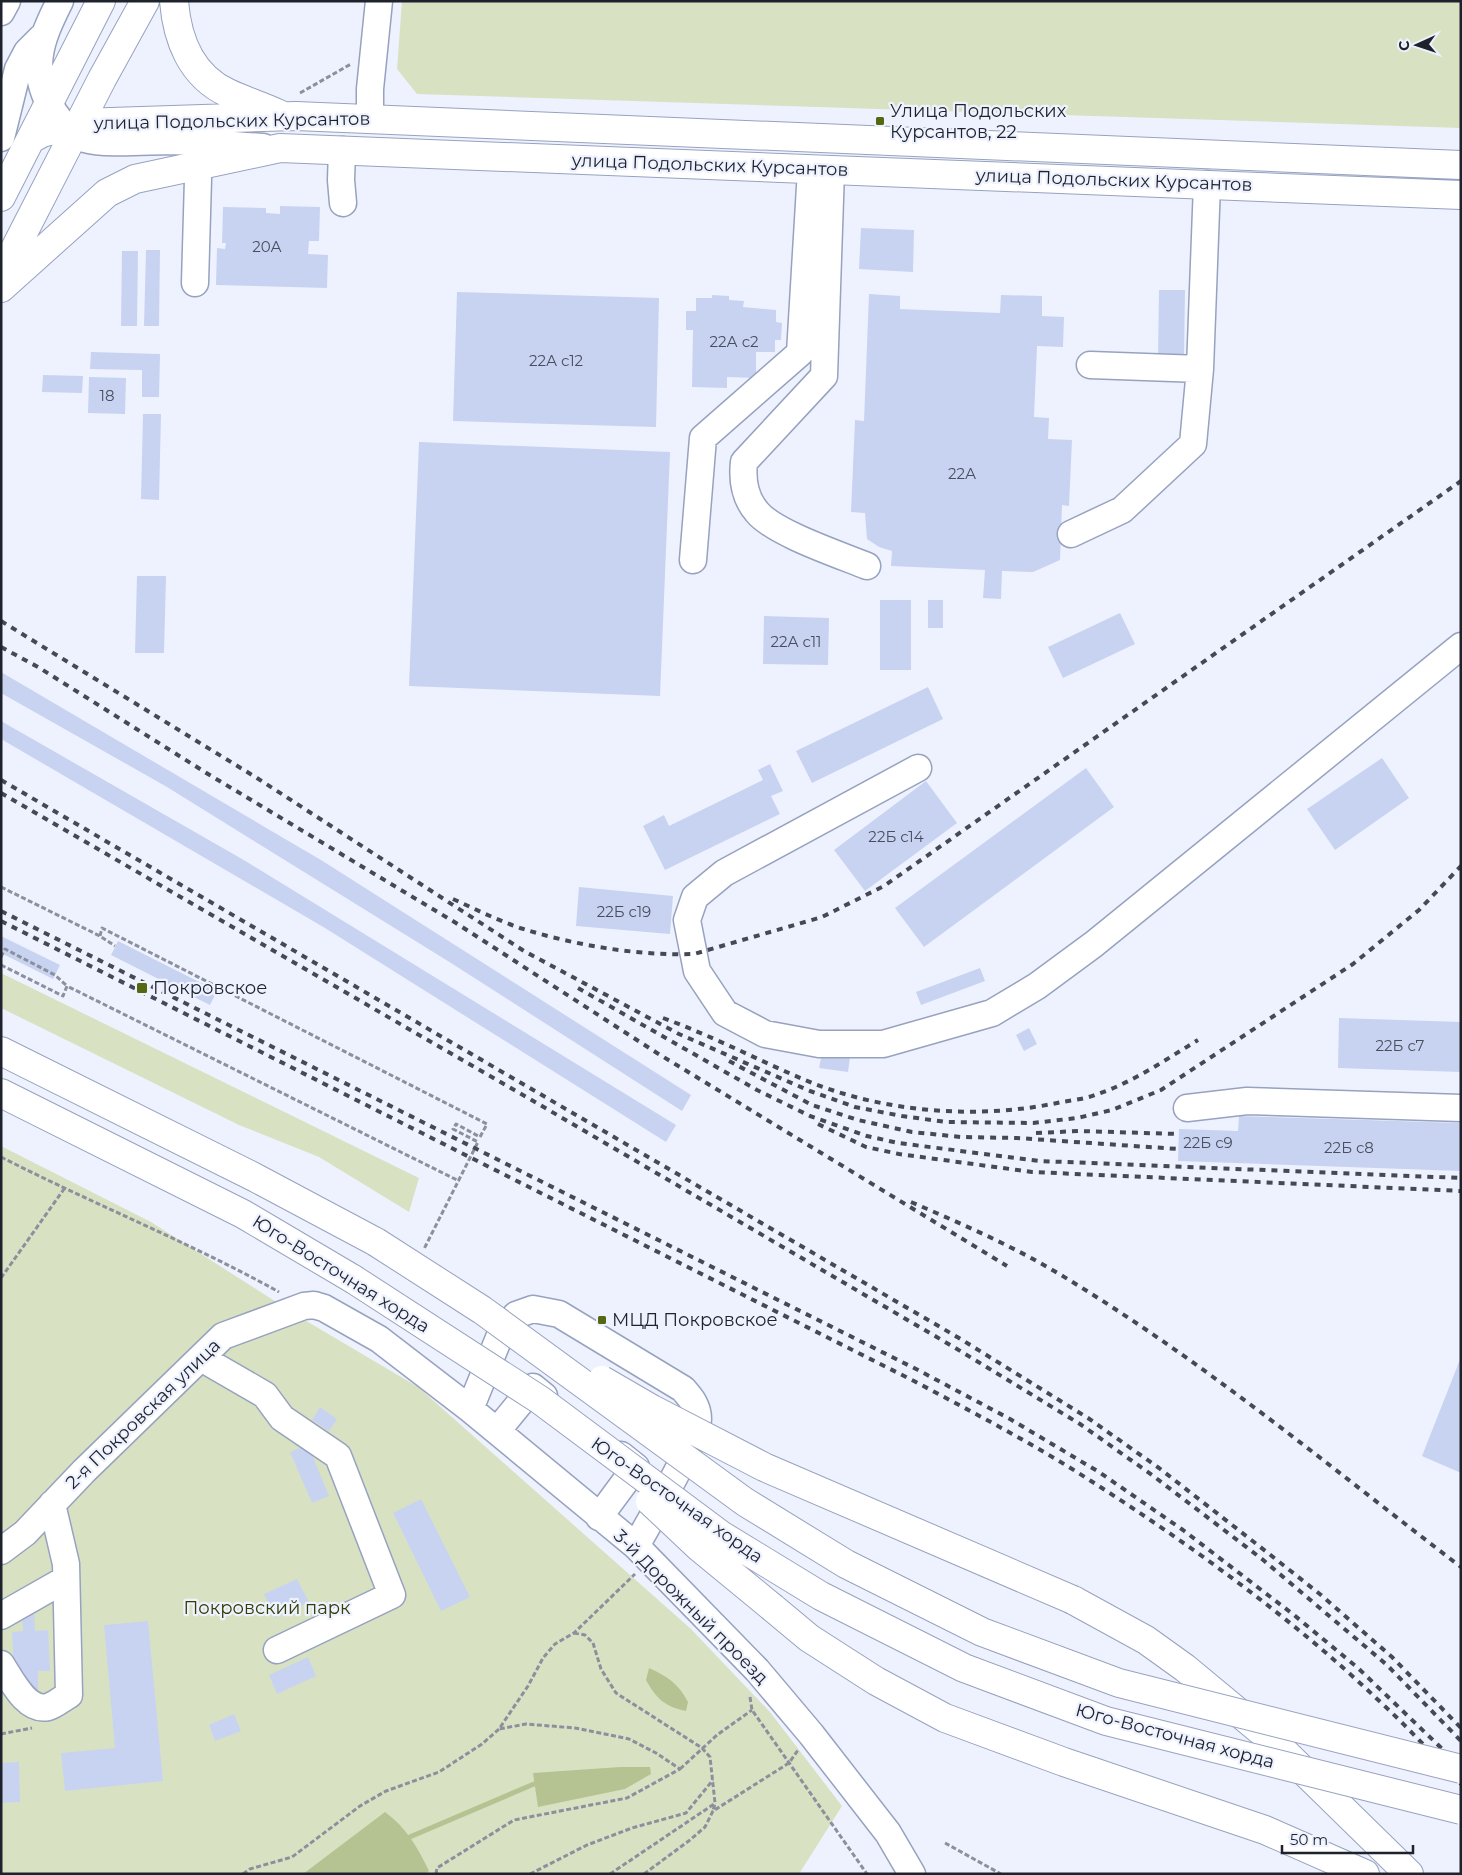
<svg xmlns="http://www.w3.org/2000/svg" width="1462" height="1875" font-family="Montserrat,sans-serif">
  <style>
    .green { fill: #d8e2c3 }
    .water { fill: #b5c392 }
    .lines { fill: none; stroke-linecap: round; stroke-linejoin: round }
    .stream { stroke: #b5c392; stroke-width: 5 }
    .building { fill: #c8d3f1 }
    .minor-casing { stroke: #97a2bf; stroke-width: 29 }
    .major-casing { stroke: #97a2bf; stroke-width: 30 }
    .path { stroke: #8c909c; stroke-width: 3; stroke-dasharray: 5 2.5; stroke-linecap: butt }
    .minor { stroke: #fff; stroke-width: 26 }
    .major { stroke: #fff; stroke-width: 28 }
    .rail { stroke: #454954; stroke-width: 4; stroke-dasharray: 6 6; stroke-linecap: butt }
    .major-bridge-casing { stroke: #97a2bf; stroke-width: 30; stroke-linecap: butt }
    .major-bridge { stroke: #fff; stroke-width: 28 }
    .poi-dot { fill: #546711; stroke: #eef2ff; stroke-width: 2 }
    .labels { text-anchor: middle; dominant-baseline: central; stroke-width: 4.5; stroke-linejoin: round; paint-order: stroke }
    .number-label { font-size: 15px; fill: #484e5e }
    .poi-label { font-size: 18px; fill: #1e222d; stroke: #eef2ff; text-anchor: start }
    .street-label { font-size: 18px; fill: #1e222d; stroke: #eef2ff }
    .park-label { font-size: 18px; fill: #313d04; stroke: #eef2ff }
  </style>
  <rect width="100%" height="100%" fill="#eef2ff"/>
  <path class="green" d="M402,1H1461V128L417,94L397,69Z
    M1,973L419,1178L409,1212L319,1157L239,1125L1,1008Z
    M1,1146L151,1222L303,1319L418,1387L691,1629L770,1712L842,1806L799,1874H1Z"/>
  <path class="water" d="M649,1668C667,1676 679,1684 688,1702L686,1711C666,1707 656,1699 646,1680Z
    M620,1767H650L651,1774L625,1789L538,1807L533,1773Z
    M385,1812C406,1827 418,1848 429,1871L426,1874H303Z"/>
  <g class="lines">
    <path class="stream" d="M405,1839L534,1784H540"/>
  </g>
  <path class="building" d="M280,206L320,207L319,241H309L308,254L328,255L327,288L216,285L217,248L225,249L226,243H222L223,207L266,208V213L280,214Z
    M861,228L914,230L913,272L859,269Z
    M146,250H160L159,326H144Z
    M122,251H138L137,326H121Z
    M1159,290H1185L1184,358H1158Z
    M457,292L659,298L656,427L453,421Z
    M869,294L900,296V309L1000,313L1001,295L1042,296V316L1064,317L1063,347L1037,346L1034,417L1049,418L1048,439L1072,440L1069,506L1062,505L1060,560L1033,572L1002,571L1001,599L983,598L985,570L891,566L892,551L879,547L867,539L865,513L851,512L855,420L864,421Z
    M712,295L729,296V300L744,301L743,307L776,310V322L782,323L781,340H775V352H756V378L727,377V388L692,387L693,330H686V311H696V298H712Z
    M91,352L160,354L159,397H142V370L90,369Z
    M43,375L83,376L82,393L42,392Z
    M89,377L126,378L125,414L88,413Z
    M143,414H161L159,500L141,499Z
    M419,442L670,452L660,696L409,686Z
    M137,576H166L164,653H135Z
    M880,600H911V670H880Z
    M928,600H943V628H928Z
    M1120,613L1135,644L1063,678L1048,647Z
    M764,616L829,618L828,665L763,664Z
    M1,672L321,860L691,1095L682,1111L451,963L167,787L1,693Z
    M928,687L943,719L812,783L796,751Z
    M1,721L242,859L676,1125L666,1142L325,928L1,739Z
    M1382,758L1409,798L1335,850L1307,809Z
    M770,764L783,791L771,796L780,814L665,870L643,826L664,815L669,826L763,780L758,770Z
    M1086,768L1114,807L924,947L895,908Z
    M926,781L957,823L865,891L834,850Z
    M579,887L673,896L670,934L576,926Z
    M1,936L60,965L53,979L1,953Z
    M118,941L217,991L210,1005L111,955Z
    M980,968L985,981L921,1005L916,992Z
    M1339,1018L1461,1022V1072L1338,1068Z
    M1029,1028L1037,1044L1024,1051L1016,1035Z
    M822,1053L850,1057L848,1072L819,1068Z
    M1239,1116L1461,1123V1171L1178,1161L1179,1129L1238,1131Z
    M1461,1357L1460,1439L1461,1473L1422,1456Z
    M320,1407L337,1419L329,1431L312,1420Z
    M308,1445L329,1496L312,1503L290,1452Z
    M421,1499L470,1597L441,1611L393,1513Z
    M297,1579L309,1602L275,1618L264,1594Z
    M22,1611H34L35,1631L48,1630L50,1671H38V1690H25L24,1672H14L12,1632L23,1631Z
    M148,1621L163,1781L65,1791L61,1753L115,1748L104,1625Z
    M308,1657L316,1676L277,1694L269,1675Z
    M234,1714L241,1731L215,1741L209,1725Z
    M19,1762L20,1802L1,1803V1763Z"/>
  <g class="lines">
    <defs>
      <path id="minor" d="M60,1C40,41 28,70 54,112C61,123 71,134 85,139C105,145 149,141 172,141C202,142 233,145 263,147
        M1,12L7,1
        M370,119V89L379,1
        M1,138L18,69L27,52L42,37
        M342,150L341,180L343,203
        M831,170L824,376L744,462C742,480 744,497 757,512C774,533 840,555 867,566
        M195,283L198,179L195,166
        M1090,365L1200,369
        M1071,534L1122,510L1193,444L1200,369L1207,184
        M693,560L703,438L800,353L811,170
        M918,768L724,873L695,897L687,920L697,971L725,1013L765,1034L819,1044H883L992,1013L1037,986L1094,944L1461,646
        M1187,1108L1247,1101L1461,1108
        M201,1358L265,1395L282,1418L338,1456L392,1595L277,1650
        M470,1409L501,1333L516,1315L533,1309L559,1314L683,1389C691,1398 698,1406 698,1419C698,1441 649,1522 636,1546
        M497,1431L533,1387L544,1396
        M599,1517L636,1467L621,1455
        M1,1551L25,1533L84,1471L223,1336L304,1306L314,1305L324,1308L379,1339L470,1409L636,1546L757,1670L811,1734L888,1833L912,1874
        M1,1616L66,1579
        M1,1664C11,1679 26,1712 48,1707C55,1705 63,1698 69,1695L66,1564L52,1504"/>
      <path id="major" d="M174,1C177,39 191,76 228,93C245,101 262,106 279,114
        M31,139L42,133L80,123L296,116L1461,165
        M1,197L101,1
        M1,276L102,79L145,1
        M1,288L107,193L135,179L280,148L1461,195
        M1,1051L254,1177L376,1242
        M1,1093L243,1214L353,1279
        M1073,1600L1146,1640L1185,1668L1273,1741L1409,1874
        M773,1608L809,1638L876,1681L945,1718L1064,1762L1265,1830L1365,1874"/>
    </defs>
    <use href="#minor" class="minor-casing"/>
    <use href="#major" class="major-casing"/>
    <path class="path" d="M300,93L351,64
      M1,887L100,936L115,946
      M100,936L102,928L487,1124L480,1137L456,1124L453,1129L478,1142L424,1249
      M1,957L5,949L55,975L67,986
      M1,965L63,996L67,986L459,1181
      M1,1157C93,1204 189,1242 279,1292
      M1,1278L64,1189
      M574,1633L585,1635L593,1643L601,1669L616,1693L702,1748L710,1757L715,1803L713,1811
      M750,1697L752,1710L867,1874
      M1,1734L32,1728
      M680,1769L717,1735L752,1710
      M945,1843L1001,1874
      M243,1874L250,1869L292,1857L360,1806L386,1791L439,1772L482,1744L499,1729L528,1686L543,1658L555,1644L574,1633L635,1574
      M436,1874L437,1868L514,1820L627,1798L680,1769L656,1753L629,1739L575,1728L526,1724L499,1729
      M530,1874L587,1845L632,1828L686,1813L713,1780
      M610,1874L714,1804
      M644,1874L690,1840L705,1827L713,1811L789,1763L798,1750"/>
    <use href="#minor" class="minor"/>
    <use href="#major" class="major"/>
    <path class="rail" d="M1,621L257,778L524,951L679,1034L810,1091L855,1107L902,1116L946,1122L1033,1123L1077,1118L1112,1110L1161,1090L1353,964L1419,910L1461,866
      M1,647L38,667L208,774L456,923L657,1053L1007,1266
      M1,780L959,1338L1088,1418L1159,1468L1268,1553L1321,1595L1392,1657L1461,1728
      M1,793L535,1102L952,1346L1080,1424L1152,1475L1262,1559L1387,1665L1461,1741
      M453,899C475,909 497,920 520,928C574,945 637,956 694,954L822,917L884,886L1461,481
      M1,911L918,1370L1010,1419L1099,1472L1183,1530L1294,1615L1358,1668L1461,1767
      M1,921L914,1381C974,1413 1034,1444 1091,1481C1188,1543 1293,1619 1376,1698C1406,1725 1433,1755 1461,1784
      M578,988L757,1090L810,1116L867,1136L898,1143L1040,1161L1461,1178
      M663,1018C712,1036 758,1060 805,1080C884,1113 979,1120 1062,1102C1073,1100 1085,1099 1095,1095C1132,1083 1165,1060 1198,1040
      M729,1061L812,1105L858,1120L912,1132L961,1137L1017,1138L1178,1149
      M818,1124L866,1147L899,1154L1032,1172L1461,1191
      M1036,1133L1079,1131L1179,1134
      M911,1202C962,1224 1013,1246 1061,1275C1202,1360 1330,1467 1461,1567"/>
    <defs>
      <path id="major-bridge" d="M376,1242L482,1310L745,1502L846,1564L982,1632L1119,1683L1461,1769
        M353,1279L540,1400L721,1535L821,1596L964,1668L1106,1721L1461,1810
        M602,1380L652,1409L764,1467L1073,1600
        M650,1501L700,1548L773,1608"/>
    </defs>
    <use href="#major-bridge" class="major-bridge-casing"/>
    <use href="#major-bridge" class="major-bridge"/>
  </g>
  <g class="poi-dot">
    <rect x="875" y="116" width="10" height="10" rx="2.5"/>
    <rect x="136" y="982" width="12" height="12" rx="2.5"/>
    <rect x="597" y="1315" width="10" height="10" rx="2.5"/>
  </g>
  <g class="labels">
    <g class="number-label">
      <text x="267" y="246">20А</text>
      <text x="734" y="341">22А с2</text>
      <text x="556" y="360">22А с12</text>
      <text x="107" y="395">18</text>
      <text x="962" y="473">22А</text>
      <text x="796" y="641">22А с11</text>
      <text x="896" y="836">22Б с14</text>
      <text x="624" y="911">22Б с19</text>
      <text x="1400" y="1045">22Б с7</text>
      <text x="1208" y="1142">22Б с9</text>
      <text x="1349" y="1147">22Б с8</text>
    </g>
    <g class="poi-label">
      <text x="890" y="111">Улица Подольских<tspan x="890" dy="21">Курсантов, 22</tspan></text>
      <text x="153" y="988">Покровское</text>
      <text x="612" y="1320">МЦД Покровское</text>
    </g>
    <g class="street-label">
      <text transform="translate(232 121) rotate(-1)">улица Подольских Курсантов</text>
      <text transform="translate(710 165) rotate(2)">улица Подольских Курсантов</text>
      <text transform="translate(1114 180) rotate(2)">улица Подольских Курсантов</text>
      <text transform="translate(341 1274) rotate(32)">Юго-Восточная хорда</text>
      <text transform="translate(143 1414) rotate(-44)">2-я Покровская улица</text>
      <text transform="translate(677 1500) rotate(35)">Юго-Восточная хорда</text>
      <text transform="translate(691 1607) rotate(45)">3-й Дорожный проезд</text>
      <text transform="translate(1175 1736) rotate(15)">Юго-Восточная хорда</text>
    </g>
    <g class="park-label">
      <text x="267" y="1608">Покровский парк</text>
    </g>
  </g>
  <rect width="1462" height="1875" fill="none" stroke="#1e222d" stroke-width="5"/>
  <g transform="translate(1417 45) rotate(267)" stroke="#eef2ff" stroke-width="4" paint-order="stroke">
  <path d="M0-4L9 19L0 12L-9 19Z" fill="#1e222d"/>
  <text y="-8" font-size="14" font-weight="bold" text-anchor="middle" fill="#1e222d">С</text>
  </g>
  <path d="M1282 1845v8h131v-8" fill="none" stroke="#1e222d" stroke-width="2.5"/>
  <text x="1290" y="1845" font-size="15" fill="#1e222d" stroke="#eef2ff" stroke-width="4" paint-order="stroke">50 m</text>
</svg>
